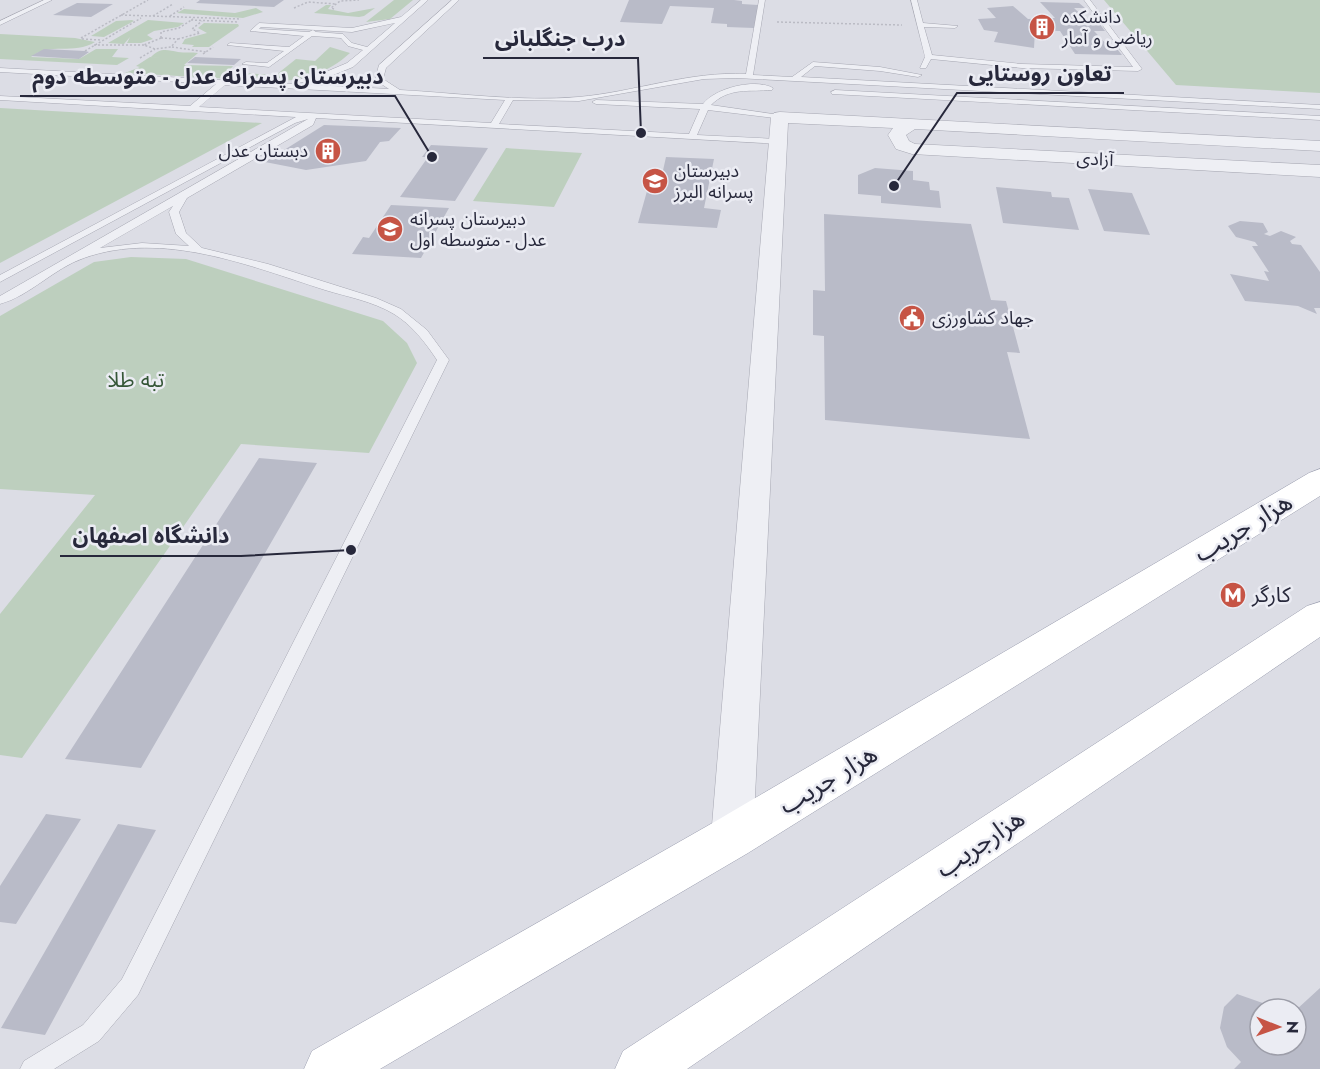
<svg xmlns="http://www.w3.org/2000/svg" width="1320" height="1069" font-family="Jost,'Noto Sans Arabic',sans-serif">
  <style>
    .green { fill: #bdcfbe }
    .building { fill: #b9bbc8 }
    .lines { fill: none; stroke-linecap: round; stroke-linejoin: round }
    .service-casing { stroke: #a6a7b2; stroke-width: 1 }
    .minor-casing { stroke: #a6a7b2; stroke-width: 1 }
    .primary-casing { stroke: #9c9fb0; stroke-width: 1 }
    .path { stroke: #babbc4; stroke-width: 1.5; stroke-dasharray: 2 2; stroke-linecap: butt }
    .service { fill: #eeeff4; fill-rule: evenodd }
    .minor { fill: #eeeff4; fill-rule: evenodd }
    .primary { fill: #fff; fill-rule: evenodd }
    .labels { text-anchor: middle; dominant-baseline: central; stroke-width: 5; stroke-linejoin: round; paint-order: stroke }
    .far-poi-label { font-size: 18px; fill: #27283b; stroke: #ebecf3; text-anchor: start }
    .far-street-label { font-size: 18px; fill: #27283b; stroke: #ebecf3 }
    .park-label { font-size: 21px; fill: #355637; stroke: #ebecf3 }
    .poi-label { font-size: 21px; fill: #27283b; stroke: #ebecf3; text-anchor: start }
    .near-street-label { font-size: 26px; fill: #27283b; stroke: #ebecf3 }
    .leader { fill: none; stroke: #27283b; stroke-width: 2 }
    .callout-dot { fill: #27283b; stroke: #ebecf3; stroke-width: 2 }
    .callout-label { font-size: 22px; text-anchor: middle; font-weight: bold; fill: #27283b; stroke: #ebecf3; stroke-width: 5; stroke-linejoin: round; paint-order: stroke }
  </style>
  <rect width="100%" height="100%" fill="#dcdde5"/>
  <path class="green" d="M394,0H413L390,19L366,22Z
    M1104,0H1320V93L1176,85Z
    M326,5H331L328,9L348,13L375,8L364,16L359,17L314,13Z
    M256,8L263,12L243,18L177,13L184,9L235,13Z
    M132,20L134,21L104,37L91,36L116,21Z
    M148,20L184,23L178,27L154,31L147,35L153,39L141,43H127L130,37L124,44L108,43Z
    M204,23L238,24L239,26L209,47H192L194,45L182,44L185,39L207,33L198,28Z
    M0,34L75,38L95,42C74,55 49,42 31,57L79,59L96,49H118L112,57L129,58L117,65L0,59Z
    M330,47L350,53C327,74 300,82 269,81L125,73L140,67L136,66L150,57L166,58L151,57C160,47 168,50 178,52C184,53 192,52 198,53L184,65L233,66L228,72L276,75L296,59L315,61Z
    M0,108L262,123L0,263Z
    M506,148L582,153L554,207L473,201Z
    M131,257L186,259L383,321L407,343L417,363L369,453L241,444L22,758L0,755V614L95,495L0,489V316L94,262Z"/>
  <path class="building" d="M200,0H284L274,7L196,3Z
    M629,0H734L742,1V4L758,5L754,28L727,27V24L711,23L714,8L670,6L662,24L620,22Z
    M1040,2L1079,3L1085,8H1074L1090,23H1099L1105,31H1094L1110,48L1117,49L1122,55L1075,54L1060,31L1035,30L1034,48L994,42L998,32L984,30L978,19L996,18L987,8L1013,6L1028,19L1055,18Z
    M77,3L113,4L91,17L53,15Z
    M44,49L85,51L89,52L79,59L31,56Z
    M195,57L241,59L234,65L187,63Z
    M324,125L401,128L389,141L380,142L366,161L306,170L265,162Z
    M431,145L488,148L455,201L400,197L428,157H422Z
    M666,157L714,159L704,208L721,210L717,228L638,223L649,184H660Z
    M875,168L913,171V180L929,182L930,190L939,191L941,208L881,203V196L858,194V175Z
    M996,187L1051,192L1052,197L1069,198L1079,230L1003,223Z
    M1088,189L1132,193L1150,235L1104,231Z
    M391,205L449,208L421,258L352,254L363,237L369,238Z
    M824,214L971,224L991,300L1006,301L1020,353L1007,352L1030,439L825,420L824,336L813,335V290L825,291Z
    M1240,221L1263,223L1268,232L1264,234L1270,236L1281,231L1296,237L1290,241L1292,244L1301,245L1320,272V308H1314L1317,314L1298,306L1245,301L1230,274L1269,281L1264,271L1269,272L1252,246H1258L1255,242L1236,237L1228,226Z
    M259,458L317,463L141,768L65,759Z
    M46,814L81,819L16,924L0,922V886Z
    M118,824L156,830L45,1035L1,1028Z
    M1320,988V1069H1234L1241,1062L1227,1047L1220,1028L1224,1007L1237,994L1280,1009H1260V1045H1296V1010Z"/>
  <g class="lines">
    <defs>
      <path id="service" d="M44,0H52L0,25V21Z
        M421,0H428L353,67L326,78L298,83L294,81L321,74L347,63L363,50L348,46L341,38L312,36L269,67L242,64L246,62L267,63L284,51L227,45L230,43L289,47L304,36L250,31L259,23L352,28L401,17ZM395,23L367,47L352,43L343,34L316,32L313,30L309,32L259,29L261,27L352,32Z
        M452,0H459L386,68L383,79L400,90C457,93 521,102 578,97C635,92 689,71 746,74L759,0H765L753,75L792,77L813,62L880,67L922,75L918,77L880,71L815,66L801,77L1320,105V109L737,78L704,79L579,101L513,100L499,124L689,134L700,109L596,104L592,102L596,100L703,104C715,88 755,78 773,88L772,90C749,92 729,87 711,105L780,115H783V119L708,110L697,135L777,139L780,140V144L316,118L313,125L187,198L179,212L186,233L202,248L268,264L376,298L401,309L427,330L449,360L138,995L99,1041L54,1069H20L24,1061L83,1025L122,979L437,360C425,342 412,325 394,314C372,301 348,297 325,290C250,266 163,230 84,258C54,268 30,296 0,304V296L308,119L295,123L0,282V275L296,117L0,100V96L190,106L216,84L0,72V68L389,89L375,80L379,65ZM225,85L505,100L491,123L199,107ZM173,206L169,212L176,234L189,246L142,243L100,248Z
        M911,0H917L923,23L958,26L955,28L924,27L932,55L1022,64L1133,67L1084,0H1090L1142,69L1138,71L1022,68L931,59L926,68H920L925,57Z
        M835,90L1320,116V120L832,94L831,92Z"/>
      <path id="minor" d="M780,112L1320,141V151L915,129L906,135L909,141L915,144L1320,165V177L912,154L896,149L888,135L893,128L788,123L753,837L747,852L732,858L717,852L711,837L771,117L774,113Z"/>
      <path id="primary" d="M1320,469V496L748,853L380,1069H304L312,1051L716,821L1309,473Z
        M1320,602V637L687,1069H615L623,1051L1307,606Z"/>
    </defs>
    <use href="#service" class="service-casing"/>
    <use href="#minor" class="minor-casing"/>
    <use href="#primary" class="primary-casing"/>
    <path class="path" d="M294,8L308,2L336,4
      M334,9L331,8L340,1L359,0
      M121,15L241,19
      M153,16L173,4
      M170,16L184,7
      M191,20L238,22
      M777,22L902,25
      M81,38L148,0
      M161,38V32L179,28L193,19
      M161,38L178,39L171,47L155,49L144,45Z
      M82,39L101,40
      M178,39L200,33L192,29L202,21
      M94,45H144
      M172,47L206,52
      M85,51L141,18
      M203,54L213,47
      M140,58L155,49"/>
    <use href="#service" class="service"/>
    <use href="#minor" class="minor"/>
    <use href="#primary" class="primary"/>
  </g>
  <defs>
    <symbol id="building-disc" viewBox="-11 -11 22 22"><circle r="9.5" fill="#c65445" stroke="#ebecf3"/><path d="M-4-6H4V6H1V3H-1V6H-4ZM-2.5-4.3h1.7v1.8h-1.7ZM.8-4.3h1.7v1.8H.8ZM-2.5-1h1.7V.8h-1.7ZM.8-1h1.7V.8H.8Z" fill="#fff"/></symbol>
    <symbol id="school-disc" viewBox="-11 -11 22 22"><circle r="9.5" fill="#c65445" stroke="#ebecf3"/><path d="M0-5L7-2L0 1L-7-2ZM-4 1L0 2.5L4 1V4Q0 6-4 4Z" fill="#fff"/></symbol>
    <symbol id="civic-disc" viewBox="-11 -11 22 22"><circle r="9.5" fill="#c65445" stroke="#ebecf3"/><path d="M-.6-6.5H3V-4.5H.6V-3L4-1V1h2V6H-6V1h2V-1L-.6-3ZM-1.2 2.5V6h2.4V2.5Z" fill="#fff"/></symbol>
    <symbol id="metro-disc" viewBox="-11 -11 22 22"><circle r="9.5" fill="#c65445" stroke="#ebecf3"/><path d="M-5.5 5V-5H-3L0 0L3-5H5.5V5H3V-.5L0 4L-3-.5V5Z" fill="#fff"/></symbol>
  </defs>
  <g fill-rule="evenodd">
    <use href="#building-disc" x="1027" y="12" width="30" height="30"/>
    <use href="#building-disc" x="313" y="136" width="30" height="30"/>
    <use href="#school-disc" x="640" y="166" width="30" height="30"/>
    <use href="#school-disc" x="375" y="214" width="30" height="30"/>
    <use href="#civic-disc" x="897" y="303" width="30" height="30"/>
    <use href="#metro-disc" x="1218" y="580" width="30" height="30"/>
  </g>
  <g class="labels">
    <g class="far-poi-label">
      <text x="1062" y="17">دانشکده<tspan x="1062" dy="21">ریاضی و آمار</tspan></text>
      <text x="308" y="151" text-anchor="end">دبستان عدل</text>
      <text x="674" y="171">دبیرستان<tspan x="674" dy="21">پسرانه البرز</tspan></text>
      <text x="410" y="219">دبیرستان پسرانه<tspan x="410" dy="21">عدل - متوسطه اول</tspan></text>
      <text x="932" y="318">جهاد کشاورزی</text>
    </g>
    <g class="far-street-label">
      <text transform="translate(1095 159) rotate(3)">آزادی</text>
    </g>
    <g class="park-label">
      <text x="136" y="380">تبه طلا</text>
    </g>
    <g class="poi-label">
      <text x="1252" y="595">کارگر</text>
    </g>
    <g class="near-street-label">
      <text transform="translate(1243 527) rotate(-31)">هزار جریب</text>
      <text transform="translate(828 779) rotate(-31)">هزار جریب</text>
      <text transform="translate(980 843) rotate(-34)">هزارجریب</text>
    </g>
  </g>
  <path class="leader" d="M641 133L638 58H483M894 186L957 93H1124M432 157L395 96H20M351 550L241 556H60"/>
  <g class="callout-dot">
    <circle cx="641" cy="133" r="6"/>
    <circle cx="894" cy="186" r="6"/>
    <circle cx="432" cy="157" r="6"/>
    <circle cx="351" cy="550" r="6"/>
  </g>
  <g class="callout-label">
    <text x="560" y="46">درب جنگلبانی</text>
    <text x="1040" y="81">تعاون روستایی</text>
    <text x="208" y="84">دبیرستان پسرانه عدل - متوسطه دوم</text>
    <text x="151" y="543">دانشگاه اصفهان</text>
  </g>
  <g transform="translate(1278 1027) rotate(91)"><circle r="28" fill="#ebecf3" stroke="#9d9ea9" stroke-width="1.5"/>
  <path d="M0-4.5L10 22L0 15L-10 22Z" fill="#c65445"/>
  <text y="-9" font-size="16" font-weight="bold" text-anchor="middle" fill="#27283b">N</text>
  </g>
</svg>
